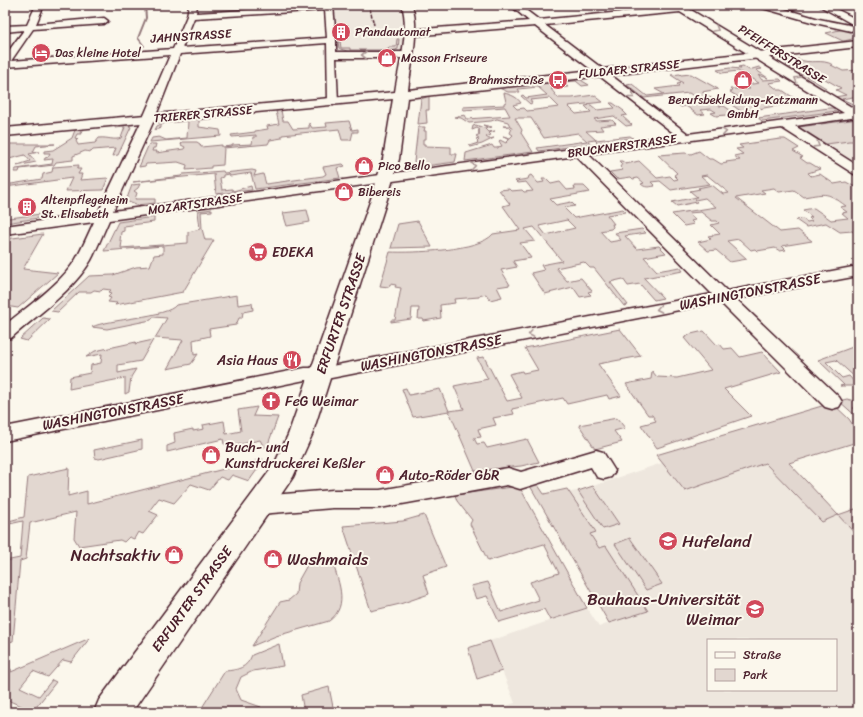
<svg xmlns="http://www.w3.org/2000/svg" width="863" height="717" font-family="Sriracha,sans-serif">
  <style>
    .built { fill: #eee7de; fill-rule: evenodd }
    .green { fill: #e2d7d0; stroke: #967b7e; fill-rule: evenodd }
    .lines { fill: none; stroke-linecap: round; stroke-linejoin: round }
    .stream { fill: #907477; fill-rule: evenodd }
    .street-casing { stroke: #4a1f2b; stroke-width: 3 }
    .secondary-casing { stroke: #4a1f2b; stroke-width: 3 }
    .street { fill: #fbf7ec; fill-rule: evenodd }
    .secondary { fill: #fbf7ec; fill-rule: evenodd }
    .rail { stroke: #4a1f2b; stroke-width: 1.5; stroke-dasharray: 3 1.5; stroke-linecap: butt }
    .oneway { stroke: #ab9695 }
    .labels { text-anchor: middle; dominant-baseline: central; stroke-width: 4; stroke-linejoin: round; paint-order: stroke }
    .far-poi-label { font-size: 12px; fill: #4a1f2b; stroke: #fbf7ec; text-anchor: start }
    .far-street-label { font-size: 12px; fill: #4a1f2b; stroke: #fbf7ec }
    .poi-label { font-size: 14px; fill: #4a1f2b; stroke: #fbf7ec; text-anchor: start }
    .street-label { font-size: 14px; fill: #4a1f2b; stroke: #fbf7ec }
    .near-poi-label { font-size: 17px; fill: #4a1f2b; stroke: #fbf7ec; text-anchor: start }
  </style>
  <rect width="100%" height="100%" fill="#fbf7ec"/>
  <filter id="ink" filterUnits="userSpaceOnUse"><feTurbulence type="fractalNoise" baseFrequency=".025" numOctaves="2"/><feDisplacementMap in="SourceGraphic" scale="8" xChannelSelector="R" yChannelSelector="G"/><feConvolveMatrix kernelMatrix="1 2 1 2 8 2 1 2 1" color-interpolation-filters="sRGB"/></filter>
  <g filter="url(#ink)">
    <path class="built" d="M332,5H399L404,25L401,52H340L333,50Z
      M858,119V164L799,127Z
      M759,431L838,515L858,508V712H487L515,703L490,641L587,608L599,627L609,623L538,499L581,490L662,463L656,455ZM708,640H836V690H708Z"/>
    <path class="green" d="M844,29L858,32C857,39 849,40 843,41L826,33Z
      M397,39H399L398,49C388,54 347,54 339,48L338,42L340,41L341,48H350V50H388L389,47H396Z
      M798,59C810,65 822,58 833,65H831L843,71L858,70V96L842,99L855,105H858V108L853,109L835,97L846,95L836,90L841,88L818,75L806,76L826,88L822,89L797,74L813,73L809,70L812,69C803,65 796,64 786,65L796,70L792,71L776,61Z
      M743,66L749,70L759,67L762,69L756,70L768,78L758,75L762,80L780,79L782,81L769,83L778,90H782L797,100L807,103L775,106L742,112L732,105L748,103L730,92L732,91L730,89H750L748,87L740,86L759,83L738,71L722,73L717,70L730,68L741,69L738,67Z
      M680,74L681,75L691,74L718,89L702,92L722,105H718L719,106H724L736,114L716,116L711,113L716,112L711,109L700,110L705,114L698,115L686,106L681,107L678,105L696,102L693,100L698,99L689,93L644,98L627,85L632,84L647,96L664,94L655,89L679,86L677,84L683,83L671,75Z
      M579,79L589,85L582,86L576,81L563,82L568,87L551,89L558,98H572L594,95L603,102L568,106L576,114L591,112L585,106L591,105L597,110L615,108L610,103H613L624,111H623L627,115L622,116L632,125L626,126L614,116L594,119L597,121L612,120L616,124L600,126L603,130L586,131L596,140L630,136L633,138L598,143L595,140L588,141L590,144L539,151L537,148L587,141L578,133L544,138L531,118H515L522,130L521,133L533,152L465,161L466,153L492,145L494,148H498V147L502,146L499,141L500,140L506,143L510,139L503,136L510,138L513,135L510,133L512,128L503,126H510L508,122L497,119L491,121L469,123L461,118L454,117L465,115L467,119L510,116L505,107L463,110V107L504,105V103L506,102L504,93C512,95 517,97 521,103L513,105L517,109L524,108L527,111L559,107L550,98L530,100L532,103L530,104L521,96L523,95L526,98L547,95L538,87L518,89L520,92H508L499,88Z
      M429,96V110H426L427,123L418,124L421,99Z
      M829,108H833L837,111L762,121L758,118Z
      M281,110L283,121H288L293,129L309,128V123L312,128L327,127L326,123L349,121L352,130L358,129V132H353L351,140H342L339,129L282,135V138L270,140L268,144L224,148L223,165L211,166V168L186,170L187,165L178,162L146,164L145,166L139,167L149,144H156L155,148H153L152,151H157L156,153L184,149L185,147L181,145L182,142H197L200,144L201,147L222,145V147L232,146V145L252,144L253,137H256V135L232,137L231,135L255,132V131L268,129L267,126L279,124L276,111Z
      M219,116V118L199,120V127L220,130L221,136L150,142L152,138L159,137L166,140L187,138L188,121L165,123L161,125V128L155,130L157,126L167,121Z
      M858,119V141H849L826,144L799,127Z
      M127,125L131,127L118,155L113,156L116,148L93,150L91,152L85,151L73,156V160L56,162L54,165L20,169L19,172H14L16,169L52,164L53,159L44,160L45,158L48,157L50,153H44V151L53,150L72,138L75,130L82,129L83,131L80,132L81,134H77L75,138L78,139L76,141L78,145L95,143L99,138C108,137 114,141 121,138L125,127L115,128V126Z
      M476,125L484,128L487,127L483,125L492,127L485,129L488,132L495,131L489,133L491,135L486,137L489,139L494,138L482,144L471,147L469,146L478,143L477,142L479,140L476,139L479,138L476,136L480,134L478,133L480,132L478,131L480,130L477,128L472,130L473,126Z
      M418,127H425L424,131H426V139H423V144H425V146L451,147V154H457L455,162L425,166L414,162Z
      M780,139H785L799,148L793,151L803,157L800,158L807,163H810L820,169L808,173L811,176L820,174L834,184L846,182L857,188L856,189L858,191V235L852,231L840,232L826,223L806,227L796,220L803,219L807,222L812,221L809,218L812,217L803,210L814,208L831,220L848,218L842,213L847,212L840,207L846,206C827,192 827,193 804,197L794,190L779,192L774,188L761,190L765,193L736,198L780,232L798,230L812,241L782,246L786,250L780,251L775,248L757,251L755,249L751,250L739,239L727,241L747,259L730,262L716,250L708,251L698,242L711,239L708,236L720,234L711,225L719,223L717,221H712L701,212L689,213L695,220L691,221L694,224L684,226L672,214L716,207L705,198L695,200L697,202L677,206L672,202L697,197L690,191L700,189L698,188L712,185L723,194L729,193L707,175L701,176L710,184L671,190L660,181L651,182L655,186C649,187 645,188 641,184L644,183L638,178L633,179L631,177L617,179L610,172L623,170L620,167L622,164L619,161H622L626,164L639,161L657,178L670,176L674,180L678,179L674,175L677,173L658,155L685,153L691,154L699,151L709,159H713L721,164L727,163L726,162L740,160L734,156L743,154L736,149L743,148L739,145Z
      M5,144H55L36,146L33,152H39L29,154L36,162L17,166L18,165L30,161L25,155L9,159L7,149H5Z
      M343,164L345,166L337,168L340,178L255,189L251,173L230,176L229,174L223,175V177L220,178L222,190L232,189L233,191L251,186L252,190L216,194L214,174L133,182L181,176L183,174L223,171L224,173L252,170L256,171L254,176L263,174L266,184L323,176L326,174L323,167Z
      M79,165L77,169H81L78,174H82L80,180L108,178L103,190L66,191L72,178L5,187V185L42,179L43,174L52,172L53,167Z
      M531,175L538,183L544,182L542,179H546L551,184L560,182L567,190L575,189L574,186H584L590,192L550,199L556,205L571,202L575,206L564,208L574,218L623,209L626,212L607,215L614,224H612L613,227L611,229L600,231L610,242L621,240L615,233L642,229L646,233L625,236L637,249L659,246L666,253L644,257L657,271L680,267L683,271L644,278L663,298L654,300L640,284L628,286L623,279L610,282L628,305L624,306L594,268H590L584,262L556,268L567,281L581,278L592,291L588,292L591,295L580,297L573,287L545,294L531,273L544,270L541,265L562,261L534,227L525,229L535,241L520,243L531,258L513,261L517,267L501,270L510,285L497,287L502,297L490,300L486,294L479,296V297L454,299L455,303L440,305L441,318L424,321L423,319H418L419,308H412L411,319L391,322V320H395L401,288L395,287L396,285L390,284L389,287L380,286L390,252C411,253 480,251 493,234L520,230L503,206L510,204L499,190L509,189L511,191L522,190L524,192L533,191L526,182L517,183L515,181L528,179L529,176ZM567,220L575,228L546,235L539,226Z
      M140,184L138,188L134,191L137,193L135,199H155V203L136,205L126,201L132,185Z
      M212,209V211L201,212L202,229L205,240H214L183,292L115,305L117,303L108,302L111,298L108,297L112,293L109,292L111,290L103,289L101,291L94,290L91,292H79L58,312L51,311L89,276L113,275L136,267L150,266L154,255L163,254V246L104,251L118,222L154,217V222L124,226V231L121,232L120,241H122L121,248L188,243V232L200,229L198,211Z
      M307,210L310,222L287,226L283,213Z
      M49,213L48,216L45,217L5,223V220L9,218Z
      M418,221L432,247L391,248L398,224Z
      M43,234L23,269L58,273L18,308L5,306V239Z
      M237,295L238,305L252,303L253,310L243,312L242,318H239L236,325L209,329L210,336L193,340L194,355L198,354L191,364L167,369L183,340L155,338L167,318L153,317L151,320L107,329L92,327C108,319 168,317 176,305Z
      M43,318L50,319L27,341L20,339Z
      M620,329L641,356L598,364L621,396L609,399L607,395L567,404L563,398L512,409L514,414L493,418L496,425L478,429L481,437L474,438L477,444L484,443L487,448L527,439L539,462L521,466L475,471L449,411L413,417L402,389L406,388L409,395L440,389L449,411L464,409L454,386L488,379L477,358L484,357L507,401L522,398L509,374L522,371L523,373L538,370L525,348Z
      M704,331L717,345L720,344L724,349L732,348L740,357L762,352L781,372L724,389L751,416L657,448L641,425L656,421L652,415H648L626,384L651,379L652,371L657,377L677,378L711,370L684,338L691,334Z
      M153,340L141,361L118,365V373L136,369L131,377L129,392L125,394V378L69,389L70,377L90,373L91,365L101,363L102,354L86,357L95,351L136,342L135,344Z
      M858,345V380L836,360L826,362L842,378L849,376L856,384L857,386H840L844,385L818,360Z
      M847,399L858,402V406L853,408L858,412V418L839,401Z
      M832,403L849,419L858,433L857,442L789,463L838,515L858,508V537L838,515L822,522L765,463L685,491L656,455Z
      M257,407L253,416L278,417L267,447H264L260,440L228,447L227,444H224L223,439L167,452V446L175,443L174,433L193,429V431L204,429L203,425L224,421L226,434L241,431L238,410Z
      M617,418L625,428L614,431L622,442L595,449L579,425Z
      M142,440V449L99,459L95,458L94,450Z
      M263,459L259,467L249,481L232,475L228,480L220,477L209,490L191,484L174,503L159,498L149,511L158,515L143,534L138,532L134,539L129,537L124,542L120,540L79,546L74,538L76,512L30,523L26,559L20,561L13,641L5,643V561L20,558L23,521L5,525V522L24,517L28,477L69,468L68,496L87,491V504Z
      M536,482L544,494L567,489L596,532L590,534L599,548L606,546L648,611L609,623L529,484Z
      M519,486L587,608L550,620L544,609L499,622L487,596L476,599L471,586L488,582L501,612L539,600L530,582L559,573L544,544L488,561L470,524L472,520L457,501L455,495Z
      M593,486L619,524L603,529L578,491Z
      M424,515L446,567L423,575L429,594L400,604L371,611L343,526L403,521Z
      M630,538L662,584L646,590L615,544Z
      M331,557C337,579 351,605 329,621L276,636L252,646L280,602L289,600L296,594L297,583L311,558L318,561Z
      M90,638L71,662L63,660L48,677L33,671L20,687L39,696L52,680L56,682L33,711L5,699V671L11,669V672Z
      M490,641L502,671L477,679L468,648Z
      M279,644L283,666L253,671L241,677L236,689L241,700L261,707L244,712H205L203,706L225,671C238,670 247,668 252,655Z
      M329,687L334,712H304L301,695Z"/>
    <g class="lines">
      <path class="stream" d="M144,5H146L147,18L139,38L145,46L144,47L137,38L145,18Z"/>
      <defs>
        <path id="street" d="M36,5H44L36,24L104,18L108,21L104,24L33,29L11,61L173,49L187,16L189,5H197L196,13L333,5L336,40V52H407L412,55L407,58H336L338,102L333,105L328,102L327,43L180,54L155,118L113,211L676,135L535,26L410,36L406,33L410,30L529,21L510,5H519L539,20L674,7L671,5H681L686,7L858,111V117L795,126L858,166V175L854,174L782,128L588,154L727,291L858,266V276L736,299L839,397L842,402L839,407L832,409L825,407L720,302L321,380H305L5,441V427L305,368H321L712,294L576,156L109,220C103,233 98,247 91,260C74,290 37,315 11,338L5,339V325C28,306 60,285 76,259C83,247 88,234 94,222L5,234V226L98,213L143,118L170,55L5,67V56L24,30L5,32V26L27,25ZM325,10L327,38L182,48L194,18ZM680,12L844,113L688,134L545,25Z
          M758,5H771L819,19L854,26L855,28L851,31L815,23L759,7Z
          M818,5H828L858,20V25H854Z
          M596,450L603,452L615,471L611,477L604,479L597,477L591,467L520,489L507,485L380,508H333L260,514L252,511L249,505L252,499L260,496L333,490H380L508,468L521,472Z"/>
        <path id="secondary" d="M402,5H412C420,32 411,63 408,90L858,41V47L407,98L399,159L388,196L312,435L293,477L132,712H94L99,700L274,465L288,435L372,196L383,159L393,99L5,136V128L395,92C399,64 410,32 402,5Z"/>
      </defs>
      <use href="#street" class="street-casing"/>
      <use href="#secondary" class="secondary-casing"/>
      <use href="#street" class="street"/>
      <use href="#secondary" class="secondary"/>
      <path class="rail" d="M369,5L374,25"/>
    </g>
    <defs><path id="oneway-chevron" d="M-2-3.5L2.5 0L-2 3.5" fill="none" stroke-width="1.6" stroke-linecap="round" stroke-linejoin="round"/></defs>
    <g class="oneway">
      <use href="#oneway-chevron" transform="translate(716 29) rotate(31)"/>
      <use href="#oneway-chevron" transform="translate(364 55) rotate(-180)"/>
      <use href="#oneway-chevron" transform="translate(797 79) rotate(-148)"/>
      <use href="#oneway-chevron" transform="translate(632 96) rotate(38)"/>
      <use href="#oneway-chevron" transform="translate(724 132) rotate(-8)"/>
      <use href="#oneway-chevron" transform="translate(817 145) rotate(32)"/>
      <use href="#oneway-chevron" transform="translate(473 166) rotate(-8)"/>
      <use href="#oneway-chevron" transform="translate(659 309) rotate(169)"/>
      <use href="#oneway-chevron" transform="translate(531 334) rotate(169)"/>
    </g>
  </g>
  <defs>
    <symbol id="building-disc" viewBox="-11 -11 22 22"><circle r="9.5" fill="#d1495b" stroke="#fbf7ec"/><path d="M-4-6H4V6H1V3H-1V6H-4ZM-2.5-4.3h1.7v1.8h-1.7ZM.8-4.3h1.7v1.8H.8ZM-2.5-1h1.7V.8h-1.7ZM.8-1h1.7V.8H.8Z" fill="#fff"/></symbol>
    <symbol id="hotel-disc" viewBox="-11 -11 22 22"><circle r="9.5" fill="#d1495b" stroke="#fbf7ec"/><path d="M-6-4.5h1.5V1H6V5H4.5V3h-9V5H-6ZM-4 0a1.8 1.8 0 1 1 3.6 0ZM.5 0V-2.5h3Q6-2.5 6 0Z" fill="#fff"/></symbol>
    <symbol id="shop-disc" viewBox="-11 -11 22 22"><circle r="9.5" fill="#d1495b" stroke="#fbf7ec"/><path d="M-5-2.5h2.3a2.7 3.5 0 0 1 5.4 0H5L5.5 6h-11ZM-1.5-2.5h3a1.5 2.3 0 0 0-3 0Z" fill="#fff"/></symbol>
    <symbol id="bus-disc" viewBox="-11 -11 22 22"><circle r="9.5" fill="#d1495b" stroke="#fbf7ec"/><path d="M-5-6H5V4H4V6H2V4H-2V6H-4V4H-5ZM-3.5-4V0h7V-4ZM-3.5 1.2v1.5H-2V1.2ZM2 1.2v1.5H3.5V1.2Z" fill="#fff"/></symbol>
    <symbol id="supermarket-disc" viewBox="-11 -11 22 22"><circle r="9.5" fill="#d1495b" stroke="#fbf7ec"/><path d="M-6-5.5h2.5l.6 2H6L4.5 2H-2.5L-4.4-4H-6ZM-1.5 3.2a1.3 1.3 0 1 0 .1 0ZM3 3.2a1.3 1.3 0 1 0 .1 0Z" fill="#fff"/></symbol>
    <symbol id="restaurant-disc" viewBox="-11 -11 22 22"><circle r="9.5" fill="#d1495b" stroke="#fbf7ec"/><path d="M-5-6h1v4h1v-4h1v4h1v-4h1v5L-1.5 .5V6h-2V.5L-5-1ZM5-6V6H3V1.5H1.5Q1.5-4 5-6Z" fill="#fff"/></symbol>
    <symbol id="church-disc" viewBox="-11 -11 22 22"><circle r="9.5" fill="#d1495b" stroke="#fbf7ec"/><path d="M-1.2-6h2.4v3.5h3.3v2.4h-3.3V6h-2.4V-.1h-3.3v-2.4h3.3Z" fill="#fff"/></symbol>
    <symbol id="school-disc" viewBox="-11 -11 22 22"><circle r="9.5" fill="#d1495b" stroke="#fbf7ec"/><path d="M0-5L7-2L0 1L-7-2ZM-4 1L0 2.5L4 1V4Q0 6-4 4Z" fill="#fff"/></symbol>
    <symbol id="university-disc" viewBox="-11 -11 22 22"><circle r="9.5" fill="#d1495b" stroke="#fbf7ec"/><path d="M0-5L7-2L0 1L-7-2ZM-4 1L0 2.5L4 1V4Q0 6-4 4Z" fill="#fff"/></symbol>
  </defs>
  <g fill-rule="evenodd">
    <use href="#building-disc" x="330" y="21" width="22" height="22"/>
    <use href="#hotel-disc" x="30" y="42" width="22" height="22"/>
    <use href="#shop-disc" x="376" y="47" width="22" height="22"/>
    <use href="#bus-disc" x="547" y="69" width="22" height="22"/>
    <use href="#shop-disc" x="732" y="69" width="22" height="22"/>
    <use href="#shop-disc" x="353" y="155" width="22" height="22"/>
    <use href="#shop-disc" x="333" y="181" width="22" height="22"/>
    <use href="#building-disc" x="16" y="196" width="22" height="22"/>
    <use href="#supermarket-disc" x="247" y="241" width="22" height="22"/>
    <use href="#restaurant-disc" x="281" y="349" width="22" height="22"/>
    <use href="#church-disc" x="260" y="390" width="22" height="22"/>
    <use href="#shop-disc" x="200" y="444" width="22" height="22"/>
    <use href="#shop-disc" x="374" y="464" width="22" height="22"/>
    <use href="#school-disc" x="657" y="530" width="22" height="22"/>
    <use href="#shop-disc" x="163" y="544" width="22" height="22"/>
    <use href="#shop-disc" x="262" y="548" width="22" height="22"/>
    <use href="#university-disc" x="744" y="598" width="22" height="22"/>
  </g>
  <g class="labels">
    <g class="far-poi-label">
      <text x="355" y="32">Pfandautomat</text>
      <text x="55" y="53">Das kleine Hotel</text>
      <text x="401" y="58">Masson Friseure</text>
      <text x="544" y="80" text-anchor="end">Brahmsstraße</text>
      <text x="743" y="100" text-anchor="middle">Berufsbekleidung-Katzmann<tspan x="743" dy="14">GmbH</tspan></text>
      <text x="378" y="166">Pico Bello</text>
      <text x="358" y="192">Bibereis</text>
      <text x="41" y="200">Altenpflegeheim<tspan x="41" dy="14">St. Elisabeth</tspan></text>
    </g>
    <g class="far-street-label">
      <text transform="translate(191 36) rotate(-4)">JAHNSTRASSE</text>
      <text transform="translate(782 54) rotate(32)">PFEIFFERSTRASSE</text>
      <text transform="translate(629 69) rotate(-6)">FULDAER STRASSE</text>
      <text transform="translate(203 114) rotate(-5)">TRIERER STRASSE</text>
      <text transform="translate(622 146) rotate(-8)">BRUCKNERSTRASSE</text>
      <text transform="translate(195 204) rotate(-8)">MOZARTSTRASSE</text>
    </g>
    <g class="poi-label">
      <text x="272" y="252">EDEKA</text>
      <text x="278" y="360" text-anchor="end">Asia Haus</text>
      <text x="285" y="401">FeG Weimar</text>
      <text x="225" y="447">Buch- und<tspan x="225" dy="16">Kunstdruckerei Keßler</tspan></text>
      <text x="399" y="475">Auto-Röder GbR</text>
    </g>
    <g class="street-label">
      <text transform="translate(750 292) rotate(-11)">WASHINGTONSTRASSE</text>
      <text transform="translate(341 314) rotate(-71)">ERFURTER STRASSE</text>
      <text transform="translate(431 353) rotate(-11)">WASHINGTONSTRASSE</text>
      <text transform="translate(113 412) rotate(-11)">WASHINGTONSTRASSE</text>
      <text transform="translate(192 599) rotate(-54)">ERFURTER STRASSE</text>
    </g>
    <g class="near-poi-label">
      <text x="682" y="541">Hufeland</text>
      <text x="160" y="555" text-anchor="end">Nachtsaktiv</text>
      <text x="287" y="559">Washmaids</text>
      <text x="741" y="599" text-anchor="end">Bauhaus-Universität<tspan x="741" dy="20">Weimar</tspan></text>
    </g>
  </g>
  <rect width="863" height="717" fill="none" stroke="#fbf7ec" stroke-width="20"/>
  <rect x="10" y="10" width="843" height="697" fill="none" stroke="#4a1f2b" stroke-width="1.5" filter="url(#ink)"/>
  <rect x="707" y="639" width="130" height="52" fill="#fbf7ec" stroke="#b4a19f"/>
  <rect x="715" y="652" width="20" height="6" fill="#fbf7ec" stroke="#b4a19f"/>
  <text x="743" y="659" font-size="12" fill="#4a1f2b">Straße</text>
  <rect x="715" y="669" width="20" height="12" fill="#e2d7d0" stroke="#b4a19f"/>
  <text x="743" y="679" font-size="12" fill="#4a1f2b">Park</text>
</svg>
